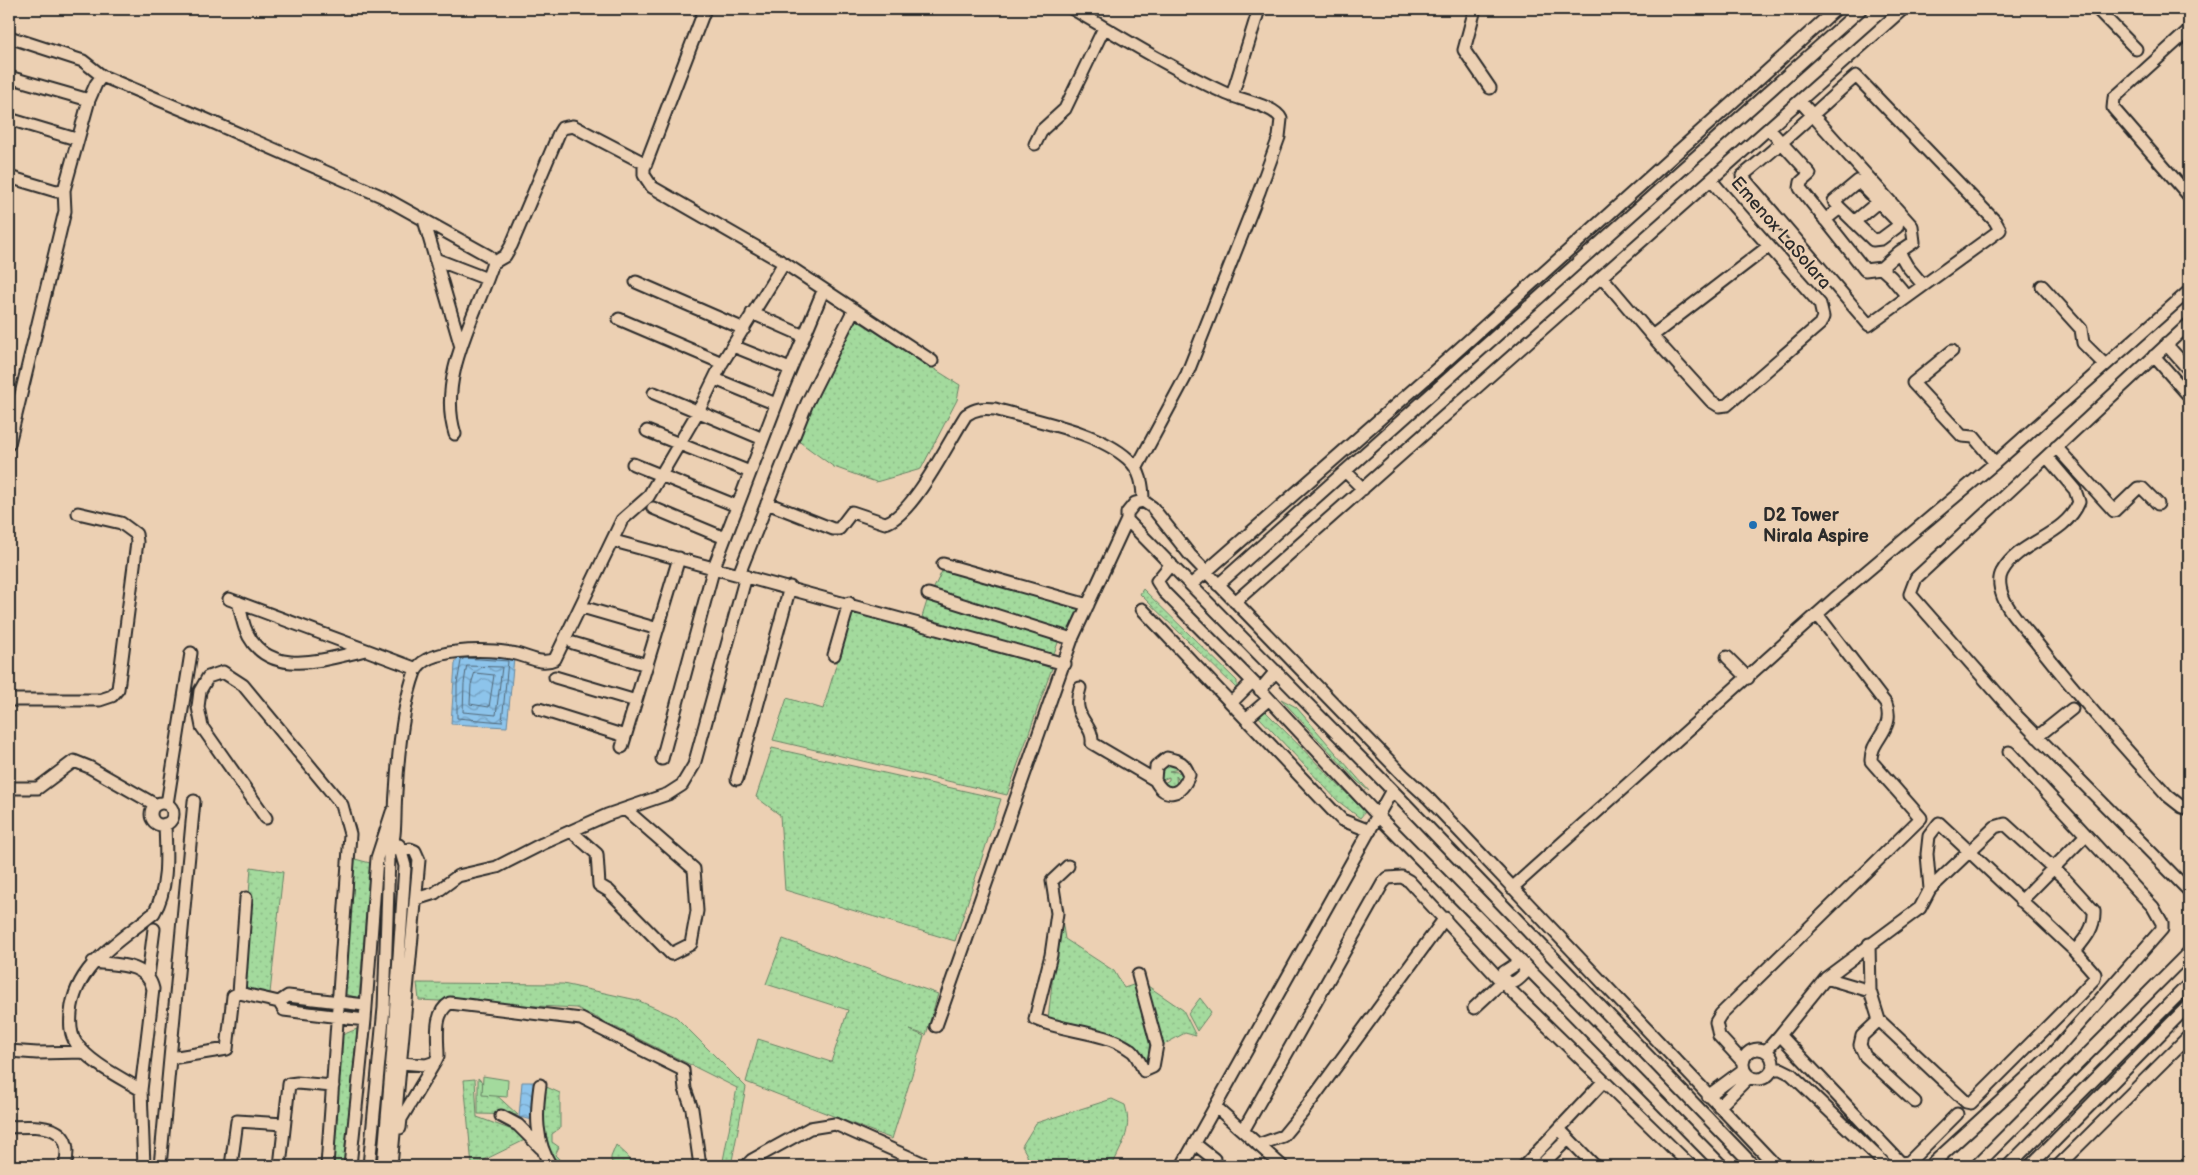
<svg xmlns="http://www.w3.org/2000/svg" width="2198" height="1175" font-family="'Balsamiq Sans',sans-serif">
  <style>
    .grass { fill: url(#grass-dots); stroke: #678264 }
    .park { fill: #a3da9d; stroke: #678264 }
    .water { fill: url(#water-waves); stroke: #66879e }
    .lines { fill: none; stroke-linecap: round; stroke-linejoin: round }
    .shore { stroke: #526878; stroke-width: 1 }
    .minor-casing { stroke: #2b2b2b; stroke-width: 15 }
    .minor { stroke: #ecd0b3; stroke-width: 11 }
    .poi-dot { fill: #1f6fb2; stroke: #ecd0b3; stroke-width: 2 }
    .labels { text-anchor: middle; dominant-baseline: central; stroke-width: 4.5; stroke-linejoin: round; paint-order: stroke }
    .street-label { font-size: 18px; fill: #2b2b2b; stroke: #ecd0b3 }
    .poi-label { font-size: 18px; font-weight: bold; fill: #2b2b2b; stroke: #ecd0b3; text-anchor: start }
  </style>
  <defs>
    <pattern id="grass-dots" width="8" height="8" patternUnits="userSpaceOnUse" patternTransform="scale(1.25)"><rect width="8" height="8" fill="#a3da9d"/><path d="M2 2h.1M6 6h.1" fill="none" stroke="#8cbb87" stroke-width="1.8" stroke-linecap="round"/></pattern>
    <pattern id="water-waves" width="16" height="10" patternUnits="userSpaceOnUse" patternTransform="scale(1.25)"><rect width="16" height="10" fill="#8dc4eb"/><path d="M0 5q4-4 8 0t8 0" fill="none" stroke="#739fbf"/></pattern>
  </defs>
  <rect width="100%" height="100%" fill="#ecd0b3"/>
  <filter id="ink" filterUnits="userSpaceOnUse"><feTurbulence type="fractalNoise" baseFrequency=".02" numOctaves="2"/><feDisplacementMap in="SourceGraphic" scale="10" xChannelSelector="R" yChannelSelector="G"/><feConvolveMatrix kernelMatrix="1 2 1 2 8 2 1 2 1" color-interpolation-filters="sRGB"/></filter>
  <g filter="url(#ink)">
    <path class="grass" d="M853,318L960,385L957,400L921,469L876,482L834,467L797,440Z
      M950,570L1081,608L1071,635L933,590L942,571Z
      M1143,589L1237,681V689L1140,594Z
      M928,598L1059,640L1053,656L922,617Z
      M852,612L1052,668L1007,795L773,740L787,698L823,709Z
      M1281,699L1296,707L1369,791L1357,781Z
      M1264,710L1365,812L1360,818L1338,801L1258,716Z
      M772,748L1001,799L955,941L785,890L780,815L756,797Z
      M1166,760L1185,768L1169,771L1185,773L1182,786L1176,776L1177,790L1159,786L1169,780V777L1158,782L1159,765Z
      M355,859L370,863L359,998L345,994Z
      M251,867L283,872L270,993L242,991Z
      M1060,908L1065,939L1114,971L1124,988L1136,984L1150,1038L1148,1062L1048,1020Z
      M783,939L938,994L926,1035L910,1030L924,1036L892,1139L746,1082L758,1039L831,1062L848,1010L766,984Z
      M417,983L563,984L637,1000L676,1017L746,1087L731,1166H722L737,1088L577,1008L419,1000Z
      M1145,984L1183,1010L1196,1036L1185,1033L1161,1046Z
      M1200,998L1211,1012L1197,1031L1188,1014Z
      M357,1029L344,1166H332L342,1035Z
      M478,1078L518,1115L478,1114Z
      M475,1079L477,1117L531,1137L472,1166L464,1080Z
      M542,1085L560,1093V1128L552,1134V1142L559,1147L555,1155L566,1166H553L541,1127Z
      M1112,1099L1125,1105C1132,1128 1124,1141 1114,1162C1093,1169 1047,1169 1028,1161L1027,1155L1022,1146L1036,1123Z
      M616,1145L627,1155L631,1166H617L611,1161V1157Z"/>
    <path class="park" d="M483,1076L508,1080L507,1097L482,1095Z"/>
    <path class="water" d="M464,653L514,658L507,727L451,724L455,664L458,656Z
      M522,1082H536L533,1120L519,1117Z"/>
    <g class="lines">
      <path class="shore" d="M465,658L508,661L502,722L457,718V684L461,661Z
        M467,666L502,667L496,715L463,712L464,684Z
        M475,673L494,675L489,707L470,704L471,685Z"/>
      <defs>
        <path id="minor" d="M1073,9C1124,39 1174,70 1227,94C1241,100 1275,106 1281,119L1279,137L1259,192L1187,374L1136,469
          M1475,9L1464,50L1490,88
          M2097,9L2136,49
          M2189,30L2114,98L2113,108L2189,196
          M9,37L83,61L102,76
          M1856,76L1995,221L2000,230L1869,325L1742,176C1782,144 1818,109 1856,76Z
          M9,77L89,100
          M1232,96L1259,9
          M1800,101L1912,226L1914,242L1899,252L1907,266L1923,285
          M9,119L76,139
          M1769,129L1810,174L1801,182L1800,188L1865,270L1881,268L1891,277L1907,296
          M1035,144L1042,130L1065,109L1104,28
          M645,166L705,9
          M9,177L56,191L64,190L89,100L96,84L102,76L205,119L381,196L489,256L493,263C476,316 437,377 455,434
          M1711,180L1722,193L1820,304L1823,317L1820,324L1727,405L1719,406L1711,401L1652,336L1769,246
          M424,220L461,347
          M1825,220L1840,208L1834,201L1858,181L1898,222L1897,227L1881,239L1873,240L1840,208
          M1854,222L1878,202
          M435,259L487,279
          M493,263L505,256L511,246L559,133L562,128L573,126L644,163V175L652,187L784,263L932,361
          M1881,268L1899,252
          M1602,277L1652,336
          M636,282L744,329
          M2042,286L2081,329L2083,343L2105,365
          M752,313L804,336
          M619,319L722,363
          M2189,324L1916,578L1910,594L2017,716L2189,891
          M2166,344L2189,370
          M733,346L790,369
          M1952,351L1913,383L1962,436L1974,437L1995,463
          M2154,356L2189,396
          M715,379L776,404
          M654,393L763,439
          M647,431L750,472
          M9,444L65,211L64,190
          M2056,447L2114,511L2138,488H2142L2158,504
          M2047,457L2075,490L2079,502C2064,538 2019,540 2002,572C1998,579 2000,589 2003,597C2010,615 2028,631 2039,646C2080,698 2124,747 2168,796L2182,807L2189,809
          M633,464L737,506
          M1345,471L1363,489
          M767,503L833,529H839L852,512L885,523C912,517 950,439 966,415C976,408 983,408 995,409C1035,421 1097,431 1128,459C1141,470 1143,486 1143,501
          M653,508L725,538
          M614,541L1065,664
          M943,564L1088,605
          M1171,564L1157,581L1164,592L1255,684L1378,816L1722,1166
          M739,574L807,403L853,311
          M1192,584L1447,360L1836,9
          M1218,585L1861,9
          M928,594L1072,639
          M229,599L417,669
          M238,602C241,611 242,620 245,628C265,681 326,659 366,650
          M1235,602L1903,9
          M582,607L658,629
          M1142,609L1333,811L1342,820L1370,831
          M573,643L647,665
          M834,655L849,603
          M1727,657L1748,678
          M555,677L636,701
          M1080,688C1070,719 1094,723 1092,743L1155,780C1166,801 1182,794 1189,775C1184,762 1180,761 1167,758L1156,767L1155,780
          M1260,690L1276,671
          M9,700H100L112,696L118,689L137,542L136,534L121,523L78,513
          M1231,703L1252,682
          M539,709L625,736
          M1246,719L1269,699
          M2037,737L2072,709
          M622,747L679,558
          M662,759L714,567L783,387L823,291
          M737,779L790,587
          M9,788H38L74,761L89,767L156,805
          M151 814a11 11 0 1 1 22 0a11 11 0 1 1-22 0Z
          M167,804L191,653
          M266,818L202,727L198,707L200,691L208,677L223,672L243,685L342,805L350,834L327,1166
          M571,831L597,854L599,885L609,891L671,954L691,944L697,911L694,869L625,809
          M1068,866L1052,881L1057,913L1051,955L1035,1019C1066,1033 1104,1030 1132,1051C1137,1055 1141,1065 1144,1071L1153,1067L1157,1045L1138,975
          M1512,888L1834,599L1995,463L2189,291
          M1930,889L1995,827L2005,824L2065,879L2094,911C2095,928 2085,939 2075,951
          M416,899L435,893L458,876L497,867L542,844L607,815L668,794L682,785L694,765L746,576
          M2021,901L2086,835
          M1869,944L1870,991
          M93,962C115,965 147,962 153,989L141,1090L144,1166
          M148,976L154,929
          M1826,978L1870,991L1879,1020L1862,1036L1860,1045L1865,1056L1915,1102
          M1504,980C1514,986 1518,980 1525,973L1524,965
          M1504,980V972L1518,963L1524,965
          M239,993L246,898
          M279,1002L284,1010L365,1020
          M1474,1008L1504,980
          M936,1026L1072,639L1127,520
          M1780,1035L1826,978L1920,908L1930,889L1927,854L1929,836L1939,823L2075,951L2095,974L2094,979L2080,994L1971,1103L1966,1102L1879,1020
          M1743 1064a15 15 0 1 1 30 0a15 15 0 1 1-30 0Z
          M9,1051L37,1053L84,1052
          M1766,1051L1780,1035L1901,1163L1909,1162L1957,1114
          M171,1058L227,1049L233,996L239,993L279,1002L288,996L365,1005
          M1742,1061L1719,1036L1716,1022L1721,1014L1921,818L1871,761C1870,739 1896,730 1886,704L1817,614
          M401,1063L426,1065L435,1062L438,1056C438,1038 433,1013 450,1003L581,1019L683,1070L685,1089L692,1109L700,1166
          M1772,1069H1781L1791,1074L1887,1166
          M540,1085C536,1113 535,1141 551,1166
          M141,1090C120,1077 91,1064 76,1043C70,1034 70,1024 71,1013C75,965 120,941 154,913C169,888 166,853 165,824
          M1708,1096L1743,1070
          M1216,1107L1282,1166
          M1719,1107L1749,1077
          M501,1116L518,1125L541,1148
          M9,1127C38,1126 76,1122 65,1166
          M400,1128L401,1119L435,1062
          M1560,1130L1595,1166
          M1243,1131L1383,883L1388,878L1402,877L1409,881L1502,982L1691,1166
          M1195,1144L1214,1159L1213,1166
          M1258,1145L1283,1136L1302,1113L1445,918
          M160,1166L194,801
          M231,1166L237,1121L284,1124
          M280,1166L289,1084L297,1083L333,1086
          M350,1166L365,1020L377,858L392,812
          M369,1166L384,1008L389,857C397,835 394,815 396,792C398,757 403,704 415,672C424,647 489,649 511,653C527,655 540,666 555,659L622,520L648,497L699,410L722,363L784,263
          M383,1166L393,1048L405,866L399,845
          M391,1166L419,860L415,851L410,849L402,851
          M746,1166L752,1160L810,1128L835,1124L929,1166
          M1182,1166L1392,790
          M1524,1166L1603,1082
          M1540,1166L1568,1139
          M1754,1166L1392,790L1127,520V513L1135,503L1143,501L1152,507L1190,555L1403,775L1429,799L1776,1166
          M1930,1166L2053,1053L2162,929V923L2153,907L2009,752
          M1976,1166L2189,952
          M2008,1166L2189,984
          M2030,1166L2189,1005
          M2058,1166L2189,1036"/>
      </defs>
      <use href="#minor" class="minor-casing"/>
      <use href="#minor" class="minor"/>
    </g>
  </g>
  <circle class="poi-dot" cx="1753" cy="525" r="5"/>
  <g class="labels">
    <g class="street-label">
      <text transform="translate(1781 233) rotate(49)">Emenox LaSolara</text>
    </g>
    <g class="poi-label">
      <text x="1763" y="515">D2 Tower<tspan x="1763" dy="21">Nirala Aspire</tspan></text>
    </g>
  </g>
  <rect width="2198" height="1175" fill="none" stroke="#ecd0b3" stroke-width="30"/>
  <rect x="15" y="15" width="2168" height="1145" fill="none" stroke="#2b2b2b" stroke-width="2" filter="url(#ink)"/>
</svg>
